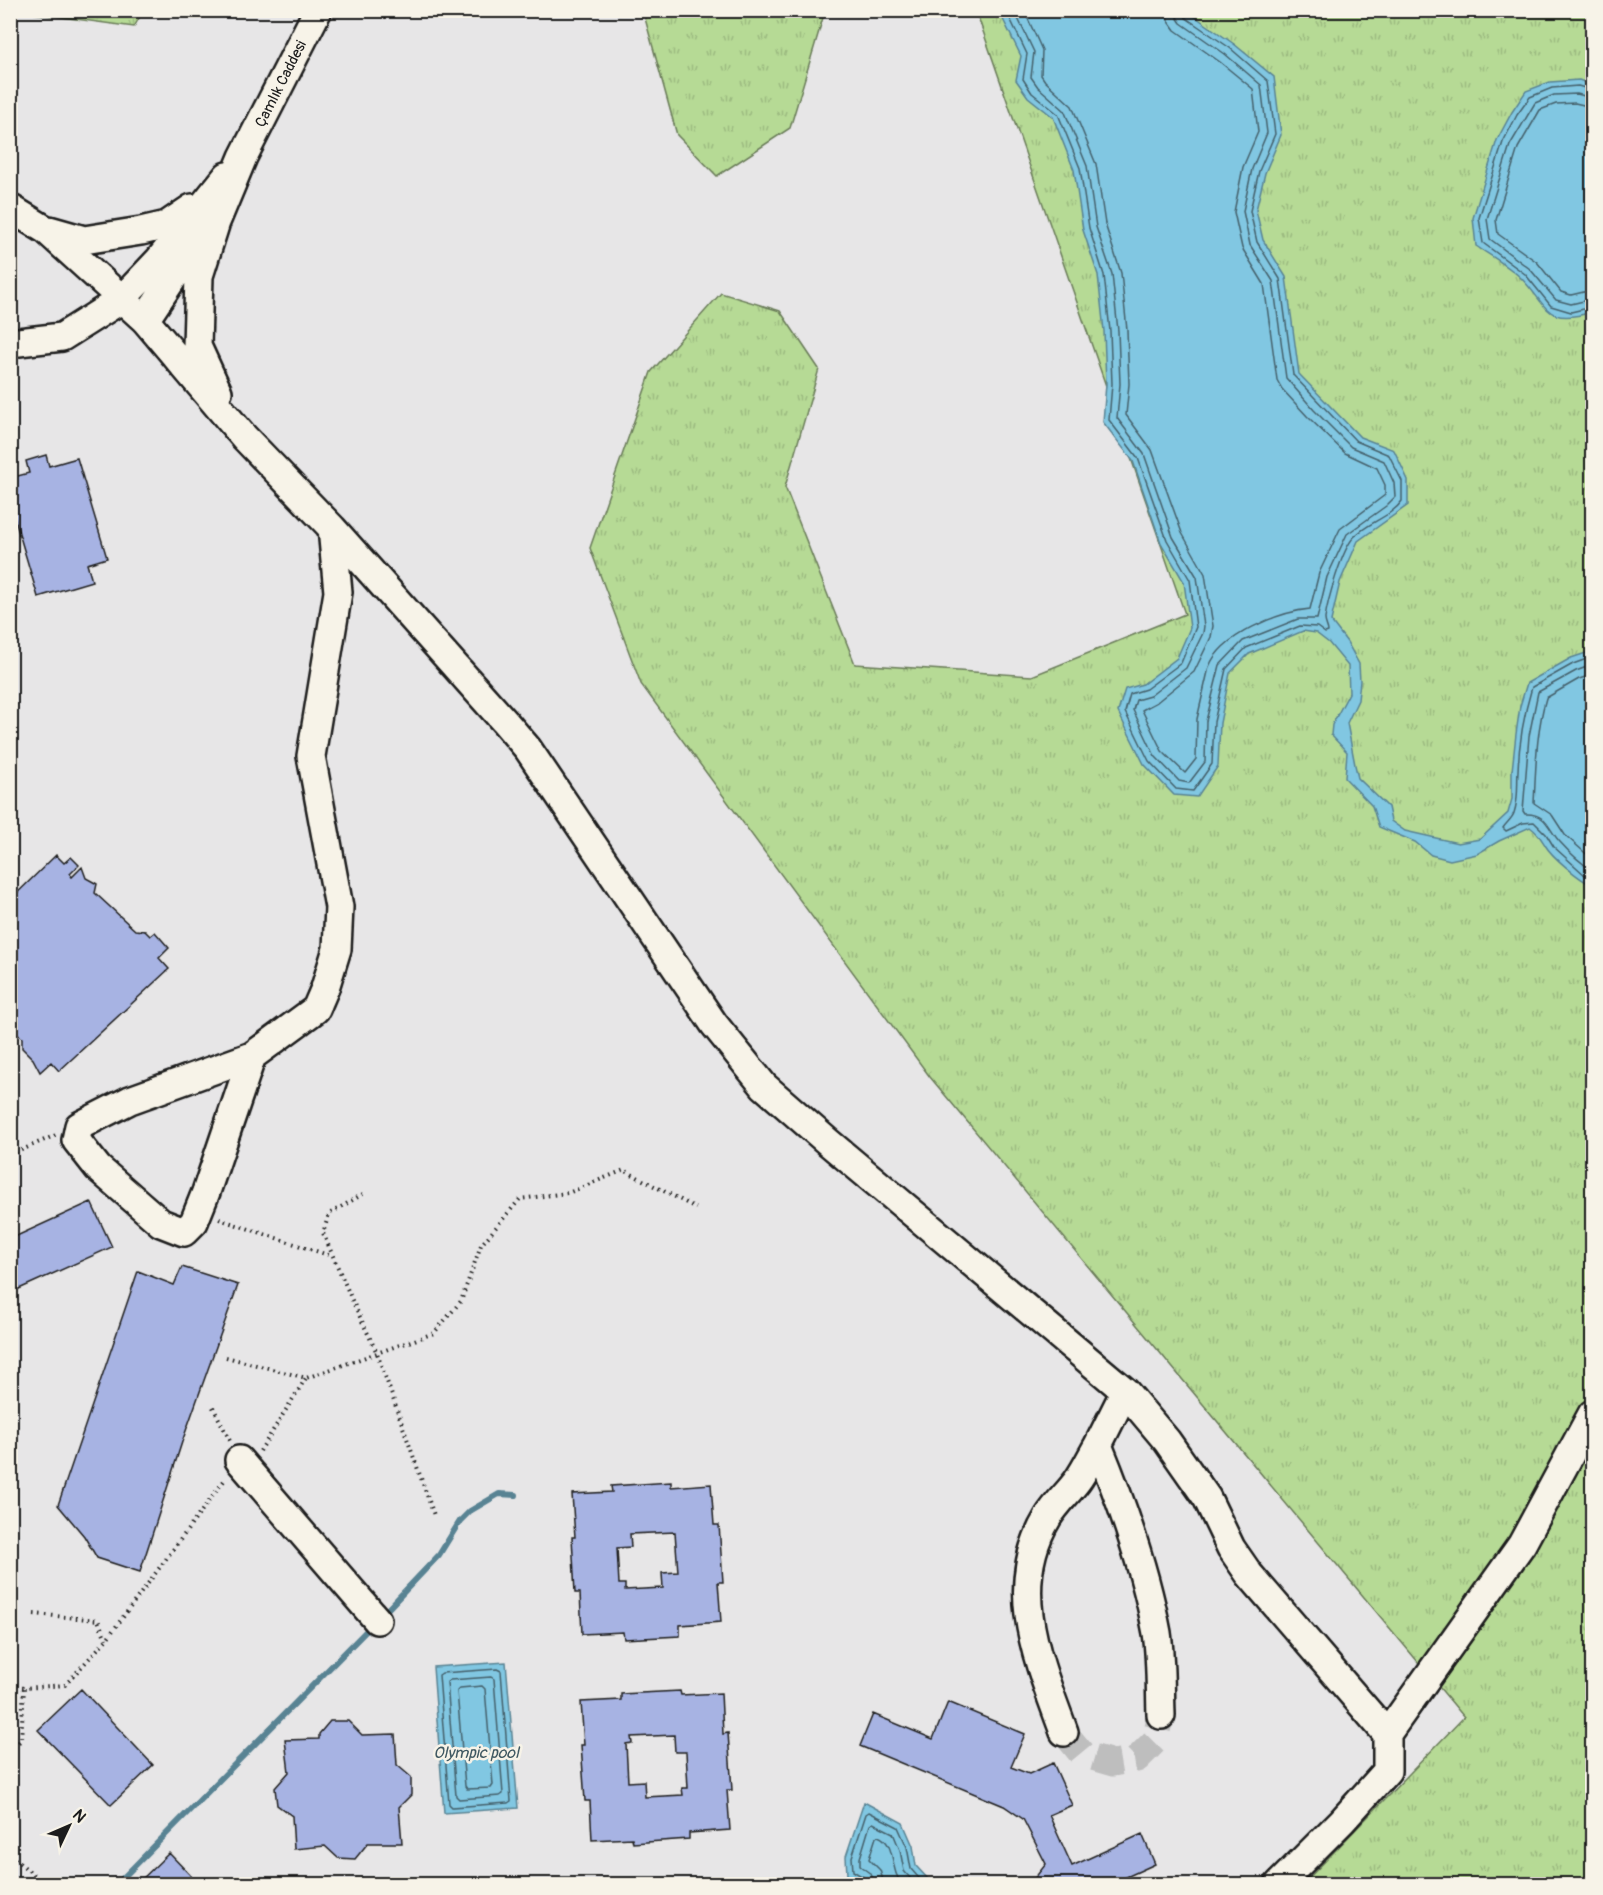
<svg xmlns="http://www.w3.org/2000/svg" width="1603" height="1895" font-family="Pangolin,sans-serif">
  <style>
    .grass { fill: url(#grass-tufts); stroke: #697b58; stroke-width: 1.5 }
    .water { fill: #81c7e2; stroke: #598393; stroke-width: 1.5 }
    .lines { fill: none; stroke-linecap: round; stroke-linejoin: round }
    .shore { stroke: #44606b; stroke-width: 1.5 }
    .stream { stroke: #598393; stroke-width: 6 }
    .building { fill: #a7b3e3; stroke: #1c1c1c; stroke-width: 1.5; fill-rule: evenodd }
    .minor-tunnel { stroke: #bebebe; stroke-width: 27; stroke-dasharray: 27 14; stroke-linecap: butt }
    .minor-casing { stroke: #1c1c1c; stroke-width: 32 }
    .path { stroke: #1c1c1c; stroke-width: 4; stroke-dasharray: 1.5 4.5; stroke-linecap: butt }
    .minor { stroke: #f7f3e8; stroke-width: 27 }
    .labels { text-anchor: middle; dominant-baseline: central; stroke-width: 5; stroke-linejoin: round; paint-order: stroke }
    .street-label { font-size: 15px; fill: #1c1c1c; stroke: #f7f3e8 }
    .water-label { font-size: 16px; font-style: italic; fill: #3f5861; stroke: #f7f3e8 }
  </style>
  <defs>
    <pattern id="grass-tufts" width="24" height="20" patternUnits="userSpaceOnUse" patternTransform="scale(1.5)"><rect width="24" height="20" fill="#b6da95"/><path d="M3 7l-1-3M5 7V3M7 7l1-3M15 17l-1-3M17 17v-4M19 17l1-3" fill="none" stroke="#9cba80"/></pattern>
  </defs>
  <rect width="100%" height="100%" fill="#e7e6e7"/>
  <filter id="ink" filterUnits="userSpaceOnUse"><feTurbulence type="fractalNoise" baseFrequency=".0167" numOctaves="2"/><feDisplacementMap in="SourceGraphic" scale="12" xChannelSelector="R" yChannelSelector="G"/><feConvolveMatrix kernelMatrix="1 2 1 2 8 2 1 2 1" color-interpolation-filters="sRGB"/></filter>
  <g filter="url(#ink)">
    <path class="grass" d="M17,11H143L134,27Z
      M643,11H825L790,128L717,176L677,135Z
      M976,11H1592V1884H1303L1464,1717L930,1077L641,684L590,548L651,372L721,293L780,311L819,369L785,487L855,664L1032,676L1185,614Z"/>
    <path class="water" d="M999,11H1187L1234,44L1274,77L1281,135L1265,173L1256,210L1263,240L1286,277L1299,374L1360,437L1394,450L1408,480V505L1358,541L1340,582L1331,621L1347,642L1359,664L1360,681L1358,700L1347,723L1355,765L1358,778L1388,807L1391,821L1405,831L1458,843L1480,839L1508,813L1512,799V771L1516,734L1520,706L1527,683L1571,658L1592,651V885C1580,880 1552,857 1545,845C1540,837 1538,833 1530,827L1499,841L1477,854L1450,860L1431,855L1415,842L1379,827L1372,806L1345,778L1347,752L1331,735L1332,725L1349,693L1348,666L1329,643L1316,633L1303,631L1249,654L1230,673L1220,723L1218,766L1197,797L1174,795L1144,764L1118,712L1125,689L1143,684L1177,658L1190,628L1184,582L1161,543L1133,461L1103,422L1106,384L1104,331L1098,275L1083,230L1074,170L1053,117L1028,97L1016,80L1021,56Z
      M1579,80L1592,85V312C1545,326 1549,307 1522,279C1509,266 1491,256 1476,246L1473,218L1497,140L1512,112L1526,91L1550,82Z
      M506,1662L518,1808L444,1813L433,1667Z
      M864,1802L903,1823L913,1846L916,1866L928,1879L930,1884H866L847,1875L846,1856Z"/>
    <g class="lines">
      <path class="shore" d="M1006,10L1027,54L1023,79L1032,93L1058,114L1080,168L1089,228L1104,275L1110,331L1112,384L1109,420L1138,458L1167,540L1190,580L1196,627L1181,663L1146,689L1130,694L1125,712L1149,761L1176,789L1193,791L1212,764L1214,722L1226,669L1246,648L1300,626L1317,627L1325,633L1328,632C1328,627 1325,625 1325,619C1327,602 1342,549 1354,537C1368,522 1391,517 1402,501V481L1389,455L1356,441L1293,375L1280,279L1257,242L1250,211L1259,171L1275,134L1268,81L1230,48L1186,18L1184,10
        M1014,10L1034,52L1031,77L1038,87L1064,110L1087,166L1096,227L1112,274L1118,331L1120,384L1117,418L1144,454L1173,537L1197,577L1204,626L1203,633L1186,668L1150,696L1136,700L1133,710L1155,756L1179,781L1189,783L1205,762L1206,721L1220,665L1243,641L1298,619H1317L1327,577L1347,534L1386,506L1395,497L1394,483L1384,461L1351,447L1314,410L1286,378L1273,281L1250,245L1243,211L1252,169L1267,133L1261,85L1225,54L1181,23L1177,17L1176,10
        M1024,10L1042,50L1041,75L1045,81L1072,106L1096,164L1105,224L1121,273L1127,330L1129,384L1126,415L1152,450L1182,533L1205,574L1213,626L1211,637L1194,672L1157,702L1142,710L1162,751L1185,773L1196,759L1197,719L1209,667C1221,635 1279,612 1310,609L1319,573L1340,529L1385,495V485L1377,468L1345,453L1307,416L1282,389L1277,380L1264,284L1242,248L1234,212L1243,167L1258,132L1253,89L1220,62L1175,30L1168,20L1167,10
        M1592,90L1578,86L1552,88L1530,97L1517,115L1503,142L1479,218L1483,243L1525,274L1551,306L1571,312L1592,307
        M1592,98L1577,94L1554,95L1535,103L1510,145L1487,219L1490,239L1530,269L1556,300L1571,304L1592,299
        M1592,107L1575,103L1556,104L1540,110L1518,148L1496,220L1498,234L1537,262L1561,292L1571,295L1592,290
        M1592,657L1573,664L1532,687C1524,714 1519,743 1518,771C1517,785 1519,799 1514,813C1512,819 1506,823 1503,828L1506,831L1523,823L1534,822L1546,834L1554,847L1586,876L1592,878
        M1592,665L1576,671L1538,692L1529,736L1523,811L1525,814C1548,813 1548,830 1560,842C1569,852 1581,863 1592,870
        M1592,675L1579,679L1546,698C1536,732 1536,767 1534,803L1552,815L1565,835L1592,859
        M497,1669L501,1671L511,1801L508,1803L452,1807L449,1804L439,1675L442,1673Z
        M491,1677L494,1679L503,1794L500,1796L459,1799L456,1796L447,1682L450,1680Z
        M482,1686L485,1689L493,1785L491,1788L467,1789L465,1786L457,1691L460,1688Z
        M867,1884L865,1878L853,1871L852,1857L866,1814L869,1812L898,1827L907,1847L911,1869L924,1884
        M875,1884L871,1874L860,1866V1858L870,1825L873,1823L893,1833L900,1850L904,1871L915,1884
        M884,1884L880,1870L869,1859L876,1837L878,1836C897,1843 889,1870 902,1884"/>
      <path class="stream" d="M382,1615L439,1555L460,1521L470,1511L499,1494L516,1495
        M117,1884L372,1625"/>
    </g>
    <path class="building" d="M46,455L49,466L77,458L107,558L87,564L92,581L38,597L10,503V478L29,473L26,461Z
      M56,855L64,863L71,857L79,865L70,874L72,877L82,867L86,878L97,884L95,893L135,930L145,931L150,936L155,932L169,948L159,958L169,969L59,1071L51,1062L40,1072L33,1059L22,1048V1038L10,1026V900Z
      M91,1202L112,1247L10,1293V1239Z
      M182,1267L238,1285L182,1442L140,1572L97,1558L84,1536L58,1505L138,1271L174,1285Z
      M671,1482V1487L711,1484L714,1525H719L723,1582H718L721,1622L680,1625V1636L624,1639L623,1632L582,1634L580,1593H575L572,1537H575L572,1494L612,1492L611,1486ZM675,1532L678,1572L662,1573L663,1588L625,1590V1584H619L617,1548L631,1547L630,1534Z
      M81,1689L153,1765L111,1805L38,1730Z
      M680,1691L681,1695L721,1693L723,1734L728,1733L732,1790H727L730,1830L689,1833V1839L633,1843L632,1838L592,1840L590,1801H585L581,1745H584L581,1702L621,1700V1694ZM674,1735L675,1752H686L688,1788H682L683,1795L645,1797L644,1781L628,1782L626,1744L632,1743L631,1737Z
      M948,1702L1025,1734L1011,1767L1029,1774L1053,1763L1072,1805L1049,1815L1072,1866L1142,1834L1155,1864L1111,1884H1030L1046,1864L1023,1819L1004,1806L860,1746L873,1714L933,1739Z
      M330,1721H348L362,1735L395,1734L397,1765L411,1777V1795L399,1807L402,1843H368L355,1859L338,1858L325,1846L294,1849L292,1816L277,1805L275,1788L289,1772L285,1740L319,1739V1734Z
      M169,1853L191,1876L182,1884H137Z"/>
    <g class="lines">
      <path class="minor-tunnel" d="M1064,1732L1082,1754L1113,1763L1137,1759L1154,1742L1161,1715"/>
      <defs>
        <path id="minor" d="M10,208L46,230L145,320L244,437L332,528L505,722L528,749L714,1024L764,1086L828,1142L1125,1391L1167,1441L1207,1498L1231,1548L1249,1574L1387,1734
          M49,230L84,240L141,231L167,225L192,208
          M145,320L177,272L205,236
          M10,343L62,337L122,299L159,260L227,176
          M218,392L197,346L199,276L216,222L243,157L318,10
          M252,1056L206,1192L194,1222L184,1232L161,1223L98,1168L76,1140L79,1126L130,1100L252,1056L316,1009L325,988L337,949L339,907L311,756L338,592L332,528
          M1098,1445L1125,1391
          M239,1460L377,1620
          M1064,1732C1039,1663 1005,1587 1048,1517C1056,1504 1068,1493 1077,1481C1085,1470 1091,1457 1098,1445C1123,1506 1145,1568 1157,1633C1161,1660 1160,1688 1161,1715
          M1279,1884L1342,1821L1387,1771V1734L1522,1544L1592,1414"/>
      </defs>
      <use href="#minor" class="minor-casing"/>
      <path class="path" d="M10,1155L56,1135
        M363,1194L329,1214L323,1233L352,1300L377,1353L435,1518
        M219,1219L331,1256
        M226,1357L306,1378L434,1333L461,1301L481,1245L520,1199L568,1193L624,1170L696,1208
        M213,1407L230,1441
        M260,1451L306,1378
        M34,1614L98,1620L106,1639
        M10,1687L24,1688
        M10,1751L21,1740L24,1688L65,1685L106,1640L226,1478
        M10,1855L45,1884"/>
      <use href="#minor" class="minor"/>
    </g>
  </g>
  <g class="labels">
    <g class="street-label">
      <text transform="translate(281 84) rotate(-63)">Çamlık Caddesi</text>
    </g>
    <g class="water-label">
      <text x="476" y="1753">Olympic pool</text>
    </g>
  </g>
  <rect width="1603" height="1895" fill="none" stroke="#f7f3e8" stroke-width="36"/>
  <rect x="18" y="18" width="1567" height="1859" fill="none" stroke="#1c1c1c" stroke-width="2" filter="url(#ink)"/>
  <g transform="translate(69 1826) rotate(46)" stroke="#f7f3e8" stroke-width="4.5" paint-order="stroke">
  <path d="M0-4.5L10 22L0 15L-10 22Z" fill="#1c1c1c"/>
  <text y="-9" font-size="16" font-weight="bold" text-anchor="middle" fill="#1c1c1c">N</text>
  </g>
</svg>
